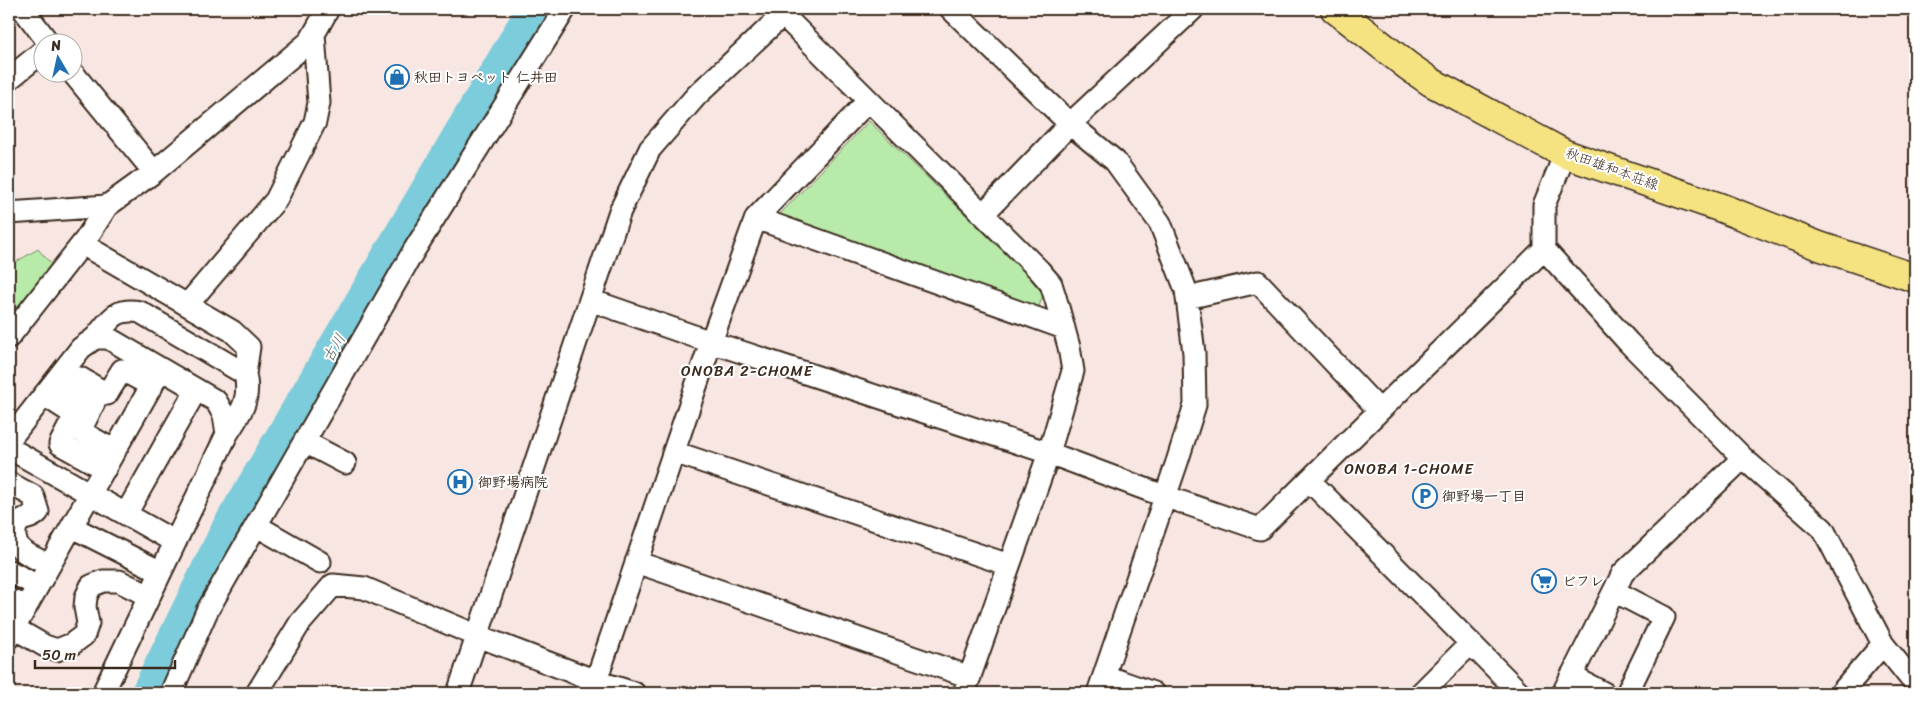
<svg xmlns="http://www.w3.org/2000/svg" width="1924" height="702" font-family="Sriracha,'Klee One',sans-serif">
  <style>
    .green { fill: #b8eaa9; stroke: #7a8a64 }
    .lines { fill: none; stroke-linecap: round; stroke-linejoin: round }
    .river { stroke: #7dccdb; stroke-width: 34 }
    .minor-casing { stroke: #3b2a1e; stroke-width: 25 }
    .major-casing { stroke: #3b2a1e; stroke-width: 31 }
    .minor { stroke: #fff; stroke-width: 21 }
    .major { stroke: #f5e382; stroke-width: 28 }
    .labels { text-anchor: middle; dominant-baseline: central; stroke-width: 4; stroke-linejoin: round; paint-order: stroke }
    .poi-label { font-size: 14px; font-weight: bold; fill: #3b2a1e; stroke: #fff; text-anchor: start }
    .street-label { font-size: 14px; fill: #3b2a1e; stroke: #fff }
    .water-label { font-size: 15px; font-style: italic; fill: #4f5b57; stroke: #fff }
    .neighbourhood-label { font-size: 15px; letter-spacing: 1px; fill: #3b2a1e; stroke: #fff }
  </style>
  <rect width="100%" height="100%" fill="#f7e6e1"/>
  <filter id="ink" filterUnits="userSpaceOnUse"><feTurbulence type="fractalNoise" baseFrequency=".02" numOctaves="2"/><feDisplacementMap in="SourceGraphic" scale="10" xChannelSelector="R" yChannelSelector="G"/><feConvolveMatrix kernelMatrix="1 2 1 2 8 2 1 2 1" color-interpolation-filters="sRGB"/></filter>
  <g filter="url(#ink)">
    <path class="green" d="M869,121L1035,282L1044,293L1036,314L779,215Z
      M38,249L53,266L25,305L9,309V266Z"/>
    <g class="lines">
      <path class="river" d="M148,693L228,529L534,9"/>
      <defs>
        <path id="minor" d="M23,9L48,42
          M951,9L1070,124L1115,161L1160,223L1186,290L1194,353L1195,405L1177,462L1098,693
          M783,15L1039,270L1051,284L1056,300L1069,347L1073,371L1049,453L964,693
          M72,72L154,172
          M9,79L42,52
          M1565,154L1544,205V249L1629,343L1743,458L1823,529L1883,644L1915,684
          M9,213L107,206
          M984,213L1070,124L1193,9
          M756,218L1064,328
          M82,244L232,331L249,347L245,374
          M1187,298L1258,282L1379,410
          M590,300L711,342L1049,453L1164,496L1260,529C1354,435 1449,343 1544,249
          M187,305L276,200L315,122L319,103L314,34
          M9,337L86,239L107,206L154,172L310,41L328,9
          M94,339C110,321 114,307 140,312L245,374C251,400 241,412 227,434
          M80,378L107,394L122,370L152,386
          M56,380L94,403L80,431L115,451
          M44,395L75,415L60,444L105,469
          M9,440L81,348L95,338H108L216,401L224,415L227,434L103,693
          M305,442L345,463
          M9,448L175,542
          M674,452L1009,565
          M1309,480L1520,693
          M9,483L33,496L38,512C32,519 26,517 20,521C17,524 15,528 15,532C13,552 34,557 50,565
          M126,514L196,390
          M257,526L320,562
          M72,527L161,572
          M636,562L970,677
          M9,571L38,586
          M1614,591L1664,617L1627,693
          M9,599L26,607
          M14,628L45,646L57,650L72,644L84,635L88,623L85,607L86,597L91,586L103,581H119L149,596
          M9,637L161,369
          M1105,676L1153,693
          M1571,676L1604,693
          M171,693L207,611L413,252L565,9
          M257,693L300,623L333,585L364,588L478,636L596,681L634,693
          M458,693L620,211L650,149L697,95L789,9
          M592,693L711,342L756,218L868,101
          M1421,693L1471,643
          M1563,693L1623,573L1743,458
          M1841,693L1883,644"/>
        <path id="major" d="M1335,9L1408,66L1431,82L1565,154L1719,207L1819,246L1915,278"/>
      </defs>
      <use href="#minor" class="minor-casing"/>
      <use href="#major" class="major-casing"/>
      <use href="#minor" class="minor"/>
      <use href="#major" class="major"/>
    </g>
  </g>
  <defs>
    <symbol id="shop-ring" viewBox="-11 -11 22 22"><circle r="9.5" fill="#fff" stroke="#1f6fb2" stroke-width="1.5"/><path d="M-5-2.5h2.3a2.7 3.5 0 0 1 5.4 0H5L5.5 6h-11ZM-1.5-2.5h3a1.5 2.3 0 0 0-3 0Z" fill="#1f6fb2"/></symbol>
    <symbol id="hospital-ring" viewBox="-11 -11 22 22"><circle r="9.5" fill="#fff" stroke="#1f6fb2" stroke-width="1.5"/><path d="M-5-5h3v3.5h4V-5h3V5h-3V1.5h-4V5h-3Z" fill="#1f6fb2"/></symbol>
    <symbol id="parking-ring" viewBox="-11 -11 22 22"><circle r="9.5" fill="#fff" stroke="#1f6fb2" stroke-width="1.5"/><path d="M-3.5-5.5H1a3.5 3.5 0 0 1 0 7H-1V5.5H-3.5ZM-1-3.4V-.6H.8a1.4 1.4 0 0 0 0-2.8Z" fill="#1f6fb2"/></symbol>
    <symbol id="supermarket-ring" viewBox="-11 -11 22 22"><circle r="9.5" fill="#fff" stroke="#1f6fb2" stroke-width="1.5"/><path d="M-6-5.5h2.5l.6 2H6L4.5 2H-2.5L-4.4-4H-6ZM-1.5 3.2a1.3 1.3 0 1 0 .1 0ZM3 3.2a1.3 1.3 0 1 0 .1 0Z" fill="#1f6fb2"/></symbol>
  </defs>
  <g fill-rule="evenodd">
    <use href="#shop-ring" x="383" y="63" width="28" height="28"/>
    <use href="#hospital-ring" x="446" y="468" width="28" height="28"/>
    <use href="#parking-ring" x="1411" y="482" width="28" height="28"/>
    <use href="#supermarket-ring" x="1530" y="567" width="28" height="28"/>
  </g>
  <g class="labels">
    <g class="poi-label">
      <text x="414" y="77">秋田トヨペット 仁井田</text>
      <text x="478" y="482">御野場病院</text>
      <text x="1442" y="496">御野場一丁目</text>
      <text x="1562" y="581">ビフレ</text>
    </g>
    <g class="street-label">
      <text transform="translate(1612 169) rotate(20)">秋田雄和本荘線</text>
    </g>
    <g class="water-label">
      <text transform="translate(334 348) rotate(-60)">古川</text>
    </g>
    <g class="neighbourhood-label">
      <text x="747" y="371">ONOBA 2-CHOME</text>
      <text x="1409" y="469">ONOBA 1-CHOME</text>
    </g>
  </g>
  <rect width="1924" height="702" fill="none" stroke="#fff" stroke-width="30"/>
  <rect x="15" y="15" width="1894" height="672" fill="none" stroke="#3b2a1e" stroke-width="2" filter="url(#ink)"/>
  <g transform="translate(58 58) rotate(351)"><circle r="24" fill="#ffffff" stroke="#b1aaa5"/>
  <path d="M0-4L9 19L0 12L-9 19Z" fill="#1f6fb2"/>
  <text y="-8" font-size="14" font-weight="bold" text-anchor="middle" fill="#3b2a1e">N</text>
  </g>
  <path d="M35 660v8h140v-8" fill="none" stroke="#3b2a1e" stroke-width="2.5"/>
  <text x="42" y="660" font-size="15" fill="#3b2a1e" stroke="#ffffff" stroke-width="4" paint-order="stroke">50 m</text>
</svg>
